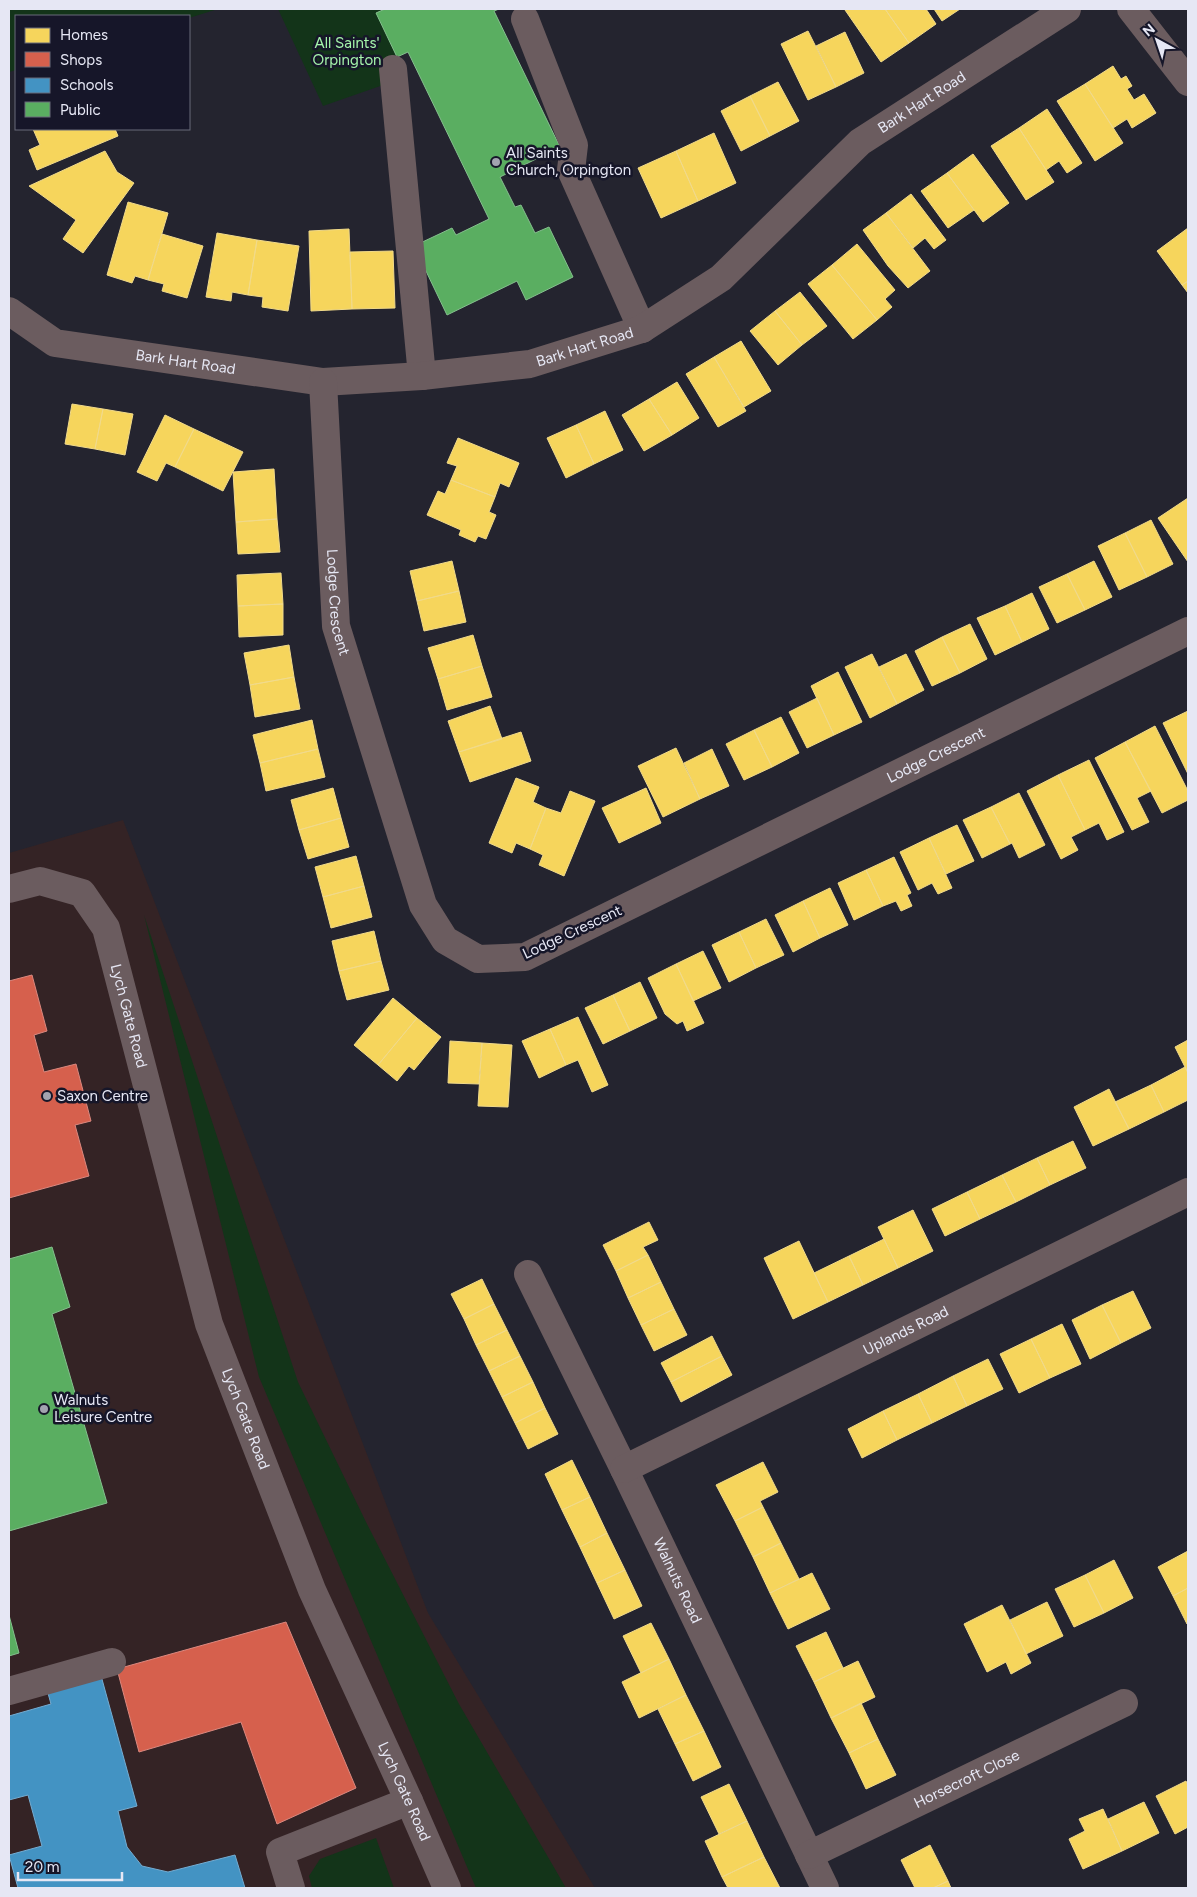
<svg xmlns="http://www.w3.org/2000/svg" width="1197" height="1897" font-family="Figtree,sans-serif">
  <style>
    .commercial { fill: #342325 }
    .green { fill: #133419 }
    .homes { fill: #f6d55c; stroke: #f1da8a }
    .shops { fill: #d6604d; stroke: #db887f }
    .schools { fill: #4393c3; stroke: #74acd2 }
    .public { fill: #5aae61; stroke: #84bf8d }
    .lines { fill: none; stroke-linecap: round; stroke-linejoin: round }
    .minor { stroke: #6b5c5f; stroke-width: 28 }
    .poi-dot { fill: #a2a3af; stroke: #161629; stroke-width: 2 }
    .labels { text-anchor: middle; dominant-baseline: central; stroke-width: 5; stroke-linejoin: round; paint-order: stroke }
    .park-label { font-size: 15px; fill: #a5f4ab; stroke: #161629 }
    .street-label { font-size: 15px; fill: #e6e7f4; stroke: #161629 }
    .poi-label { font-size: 15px; fill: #e6e7f4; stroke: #161629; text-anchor: start }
  </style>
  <rect width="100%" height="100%" fill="#24242f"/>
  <path class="commercial" d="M123,820L428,1613L595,1888H9V853Z"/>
  <path class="green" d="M9,9H218L189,18V16H16V70L9,72Z
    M278,9H385L377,13L397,57L386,84L323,106Z
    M144,915L298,1382L366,1522L459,1704L566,1888H476L259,1377Z
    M376,1838L394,1888H312L309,1876L320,1859Z"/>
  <path class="homes" d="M846,9H885L909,43L881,62L845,10Z
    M885,9H926L936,24L909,43Z
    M934,9H960L942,21Z
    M808,31L836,87L808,100L781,44Z
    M845,32L864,73L836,87L816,46Z
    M1113,66L1121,79L1126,76L1132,86L1127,89L1134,100L1144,94L1156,113L1132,128L1127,119L1113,128L1085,84Z
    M778,82L799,121L770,136L750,96Z
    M1085,84L1123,143L1095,161L1057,101Z
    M750,96L770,136L741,151L721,111Z
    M1047,109L1082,163L1067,173L1059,161L1046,170L1019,128Z
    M1019,128L1054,182L1026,200L991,146Z
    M33,129H115L118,136L37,170L29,150L40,145Z
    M714,133L736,183L698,201L676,151Z
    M105,151L117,172L134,183L83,253L63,239L76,220L29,186Z
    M676,151L698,201L661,218L638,168Z
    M973,154L1009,203L983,222L947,173Z
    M947,173L974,210L948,228L921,191Z
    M911,194L946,240L934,249L925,238L913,248L886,213Z
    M128,202L168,213L148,280L135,276L132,283L107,275Z
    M886,213L930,271L908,288L888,266L863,230Z
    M1188,228V281L1182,285L1157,251Z
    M349,229L352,309L311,311L309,231Z
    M217,233L257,240L248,295L232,292L231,301L206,297Z
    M162,234L203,246L187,298L162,291L164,284L148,280Z
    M257,240L299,246L288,311L262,307L263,297L248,295Z
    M857,244L895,290L885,299L892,307L877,320L832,265Z
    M393,251L395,308L352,309L350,252Z
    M832,265L877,320L853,339L808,284Z
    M1188,281V293L1182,285Z
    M800,292L827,326L802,345L775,311Z
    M775,311L802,345L778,365L750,331Z
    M741,341L771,391L744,407L714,357Z
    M714,357L746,411L718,427L686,374Z
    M677,382L699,418L672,435L649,399Z
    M649,399L672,435L644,451L622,415Z
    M72,404L103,409L95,449L65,444Z
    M103,409L133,414L125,455L95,449Z
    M605,411L623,450L594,464L576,425Z
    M165,415L194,429L175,467L166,463L157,481L137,472Z
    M576,425L594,464L566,478L547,438Z
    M194,429L243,452L223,491L175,467Z
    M458,438L519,463L509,487L500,483L495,497L451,480L457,466L447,463Z
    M274,469L277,519L236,522L233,472Z
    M451,480L495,497L489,512L496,515L486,539L478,536L475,542L459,535L461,530L427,515L438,491L445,494Z
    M1188,498V562L1158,518Z
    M277,519L280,552L238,554L236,522Z
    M1151,520L1173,564L1147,577L1125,533Z
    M1125,533L1147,577L1119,590L1098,546Z
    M452,561L459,591L417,601L410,571Z
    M1094,561L1112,597L1085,610L1067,574Z
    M281,573L283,604L238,606L237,575Z
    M1067,574L1085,610L1057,623L1039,587Z
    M459,591L466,622L424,631L417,601Z
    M1032,593L1049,629L1022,642L1005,606Z
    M283,604V635L239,637L238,606Z
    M1005,606L1022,642L995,655L977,618Z
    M970,624L987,659L960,673L942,637Z
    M473,635L482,666L438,679L428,648Z
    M942,637L960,673L932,686L915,651Z
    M289,645L294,677L250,685L244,653Z
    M872,654L897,704L870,718L845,667Z
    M906,654L924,690L897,704L879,667Z
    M482,666L492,697L447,710L438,679Z
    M838,672L862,722L834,735L811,686Z
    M294,677L300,709L255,717L250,685Z
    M817,698L834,735L807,748L789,712Z
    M490,706L502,739L459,752L448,721Z
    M1188,711V774L1163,723Z
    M781,717L799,753L772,767L754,730Z
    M312,720L318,749L260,763L253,735Z
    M1155,726L1188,791V800L1162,813L1125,742Z
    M754,730L772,767L744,780L726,744Z
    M521,732L531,761L470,782L459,752Z
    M1125,742L1151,791L1137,798L1149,822L1132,830L1095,758Z
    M676,748L700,799L663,817L638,766Z
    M318,749L325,777L266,791L260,763Z
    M712,749L729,786L700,799L684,763Z
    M1089,760L1124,832L1107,840L1099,823L1085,830L1058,775Z
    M1058,775L1085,830L1071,837L1078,850L1061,859L1027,791Z
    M516,778L539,787L533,802L546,808L530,849L516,843L512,853L489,843Z
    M333,788L341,818L299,830L291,800Z
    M646,788L661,823L619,843L602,808Z
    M570,791L595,801L564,876L539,865L543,855L530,849L546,808L561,813Z
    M1019,793L1045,845L1019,858L1012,843L1010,844L991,807Z
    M991,807L1010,844L982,858L963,820Z
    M341,818L349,847L308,859L299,830Z
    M957,825L974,861L946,874L929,838Z
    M929,838L952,888L938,894L932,883L918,890L900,852Z
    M356,856L364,886L323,897L315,867Z
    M894,857L911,893L907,895L912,906L901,911L896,901L883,906L866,870Z
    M866,870L883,906L854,920L838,883Z
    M364,886L372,917L331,928L323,897Z
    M830,888L848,925L820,938L803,901Z
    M803,901L820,938L793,952L775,915Z
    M766,919L784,955L756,968L739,932Z
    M374,931L381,961L339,971L332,941Z
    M739,932L756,968L729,982L712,945Z
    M703,951L721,988L693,1001L676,964Z
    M381,961L389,990L347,1000L339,971Z
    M676,964L704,1023L687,1031L683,1021L677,1024L665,1014L648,978Z
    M640,982L657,1018L630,1031L613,995Z
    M613,995L630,1031L603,1044L585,1008Z
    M393,998L417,1018L378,1065L354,1045Z
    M578,1017L608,1085L592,1092L578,1060L566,1065L550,1029Z
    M417,1018L441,1037L414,1070L409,1066L397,1081L378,1065Z
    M550,1029L566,1065L539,1078L522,1041Z
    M1188,1040V1073L1175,1047Z
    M450,1041L482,1043L479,1084L448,1083Z
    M482,1043L512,1045L508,1107L478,1106Z
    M1185,1067L1188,1073V1100L1164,1112L1151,1085Z
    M1151,1085L1164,1112L1129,1129L1115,1102Z
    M1109,1089L1129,1129L1093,1146L1074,1107Z
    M1073,1141L1086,1168L1050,1185L1037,1158Z
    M1037,1158L1050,1185L1016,1202L1002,1175Z
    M1002,1175L1016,1202L980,1219L967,1192Z
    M967,1192L980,1219L945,1236L932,1209Z
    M913,1210L933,1251L898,1268L878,1227Z
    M649,1222L658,1240L643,1247L648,1255L616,1271L603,1245Z
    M884,1239L898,1268L863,1285L849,1256Z
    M799,1241L828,1302L793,1319L764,1258Z
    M648,1255L661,1282L628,1298L616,1271Z
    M849,1256L863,1285L828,1302L814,1273Z
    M482,1279L494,1304L464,1319L451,1294Z
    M661,1282L674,1309L641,1325L628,1298Z
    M1133,1291L1151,1328L1121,1343L1102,1305Z
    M494,1304L507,1330L476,1345L464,1319Z
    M1102,1305L1121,1343L1090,1359L1072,1320Z
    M674,1309L687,1335L654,1351L641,1325Z
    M1062,1324L1081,1364L1050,1378L1031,1339Z
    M507,1330L520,1356L489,1371L476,1345Z
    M712,1336L722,1356L671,1382L661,1363Z
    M1031,1339L1050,1378L1019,1393L1000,1354Z
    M520,1356L533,1382L502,1397L489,1371Z
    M722,1356L732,1375L681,1402L671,1382Z
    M988,1359L1003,1389L967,1406L953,1376Z
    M953,1376L967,1406L932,1423L918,1394Z
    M533,1382L545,1408L515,1423L502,1397Z
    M918,1394L932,1423L897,1440L883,1411Z
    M545,1408L558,1434L528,1449L515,1423Z
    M883,1411L897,1440L862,1458L848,1429Z
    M572,1460L590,1497L562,1510L545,1474Z
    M763,1462L778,1492L760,1501L763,1507L735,1521L716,1485Z
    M590,1497L607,1533L580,1547L562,1510Z
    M763,1507L781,1543L753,1557L735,1521Z
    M607,1533L625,1570L597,1583L580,1547Z
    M781,1543L799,1579L770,1593L753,1557Z
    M1188,1551V1588L1173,1596L1158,1567Z
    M1114,1560L1133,1598L1104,1613L1085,1575Z
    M625,1570L642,1606L614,1619L597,1583Z
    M812,1573L830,1609L788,1629L770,1593Z
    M1085,1575L1104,1613L1074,1627L1055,1589Z
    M1188,1588V1624H1187L1173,1596Z
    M1047,1602L1063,1636L1026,1654L1010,1620Z
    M1002,1605L1031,1663L1011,1674L1006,1662L987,1672L964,1624Z
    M651,1623L669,1659L641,1673L623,1636Z
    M826,1632L843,1668L814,1682L796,1646Z
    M669,1659L686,1695L639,1718L622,1682Z
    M858,1661L875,1697L831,1718L814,1682Z
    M686,1695L704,1731L675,1744L658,1709Z
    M861,1703L878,1739L849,1753L831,1718Z
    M704,1731L721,1767L693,1781L675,1744Z
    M878,1739L896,1775L866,1789L849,1753Z
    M1186,1781L1188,1786V1827L1175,1834L1156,1796Z
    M729,1784L747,1821L719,1834L701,1797Z
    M1144,1802L1159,1833L1122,1851L1108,1819Z
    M1103,1809L1122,1851L1083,1869L1069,1839L1085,1831L1079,1819Z
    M747,1821L764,1857L722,1877L705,1841Z
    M930,1845L948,1881L933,1888H915L901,1860Z
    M764,1857L780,1888H728L722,1877Z
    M948,1881L951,1888H933Z"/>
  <path class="shops" d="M32,975L47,1031L34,1035L44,1072L76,1064L91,1121L75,1125L89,1176L9,1198V981Z
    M286,1622L356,1788L277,1824L241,1722L139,1752L117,1669Z"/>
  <path class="schools" d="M100,1672L137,1806L118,1811L127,1847L142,1866L168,1872L235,1855L245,1888H18L9,1855L42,1846L28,1795L9,1800V1716L51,1704L46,1686Z"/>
  <path class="public" d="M385,9H499L494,11L560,147L500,177L515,207L521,205L535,233L549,227L573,277L526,300L517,281L447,315L414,246L452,228L456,235L489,219L408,52L397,57L376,13Z
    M52,1247L70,1307L52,1314L107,1503L9,1531V1259Z
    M9,1615L19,1653L9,1656Z"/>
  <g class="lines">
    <g class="minor">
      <path d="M1131,9L1188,82"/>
      <path d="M525,19L574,145L571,170L642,329"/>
      <path d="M393,69L422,376"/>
      <path id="s1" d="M9,311L55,343L323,382L422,376L530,364L642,329L721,278L860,142L1067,9"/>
      <path id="s2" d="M323,382L336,626L423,905L445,940L478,959L525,957L1188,631"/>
      <path id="s3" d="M9,889L40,881L82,893L106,928L209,1324L312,1590L409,1801L447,1888"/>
      <path id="s4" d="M528,1274L624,1469L825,1888"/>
      <path id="s5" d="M624,1469L1188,1192"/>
      <path d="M9,1691L112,1662"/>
      <path id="s6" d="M809,1855L1124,1703"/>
      <path d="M291,1888L280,1852L409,1801"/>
    </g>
  </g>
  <g class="poi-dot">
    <circle cx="496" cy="162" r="5"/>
    <circle cx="47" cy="1096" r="5"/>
    <circle cx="44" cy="1409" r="5"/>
  </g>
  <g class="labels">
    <g class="park-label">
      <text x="347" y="43">All Saints'<tspan x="347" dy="17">Orpington</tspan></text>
    </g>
    <g class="street-label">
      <text stroke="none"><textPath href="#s1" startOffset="1014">Bark Hart Road</textPath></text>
      <text stroke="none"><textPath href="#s1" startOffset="592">Bark Hart Road</textPath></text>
      <text stroke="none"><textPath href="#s1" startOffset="188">Bark Hart Road</textPath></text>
      <text stroke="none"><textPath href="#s2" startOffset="221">Lodge Crescent</textPath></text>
      <text stroke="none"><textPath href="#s2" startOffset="1121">Lodge Crescent</textPath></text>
      <text transform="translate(572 932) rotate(-25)">Lodge Crescent</text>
      <text stroke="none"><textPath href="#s3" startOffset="209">Lych Gate Road</textPath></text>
      <text stroke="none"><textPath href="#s5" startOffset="314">Uplands Road</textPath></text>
      <text stroke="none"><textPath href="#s3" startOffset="629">Lych Gate Road</textPath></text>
      <text stroke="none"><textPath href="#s4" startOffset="341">Walnuts Road</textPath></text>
      <text stroke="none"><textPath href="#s6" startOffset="175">Horsecroft Close</textPath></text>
      <text stroke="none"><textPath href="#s3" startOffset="1034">Lych Gate Road</textPath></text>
    </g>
    <g class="poi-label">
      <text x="506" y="153">All Saints<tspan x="506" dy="17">Church, Orpington</tspan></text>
      <text x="57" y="1096">Saxon Centre</text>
      <text x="54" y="1400">Walnuts<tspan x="54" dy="17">Leisure Centre</tspan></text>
    </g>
  </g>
  <rect width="1197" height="1897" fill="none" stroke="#e6e7f4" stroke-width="20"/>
  <rect x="15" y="15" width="175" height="115" fill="#161629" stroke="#696a7a"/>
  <rect x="25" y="28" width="25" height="15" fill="#f6d55c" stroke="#696a7a"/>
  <text x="60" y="40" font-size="15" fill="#e6e7f4">Homes</text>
  <rect x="25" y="52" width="25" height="15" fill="#d6604d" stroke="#696a7a"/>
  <text x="60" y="65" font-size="15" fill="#e6e7f4">Shops</text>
  <rect x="25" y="78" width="25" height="15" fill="#4393c3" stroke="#696a7a"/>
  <text x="60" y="90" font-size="15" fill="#e6e7f4">Schools</text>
  <rect x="25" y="102" width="25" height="15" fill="#5aae61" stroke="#696a7a"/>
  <text x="60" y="115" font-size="15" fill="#e6e7f4">Public</text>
  <g transform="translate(1157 40) rotate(320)" stroke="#161629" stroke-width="4" paint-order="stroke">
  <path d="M0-4L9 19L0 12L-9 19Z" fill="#e6e7f4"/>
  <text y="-8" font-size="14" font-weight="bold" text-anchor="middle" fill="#e6e7f4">N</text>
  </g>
  <path d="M18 1872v8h104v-8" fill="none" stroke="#e6e7f4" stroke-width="2.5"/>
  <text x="25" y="1872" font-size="15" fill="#e6e7f4" stroke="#161629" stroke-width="4" paint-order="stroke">20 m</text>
</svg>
